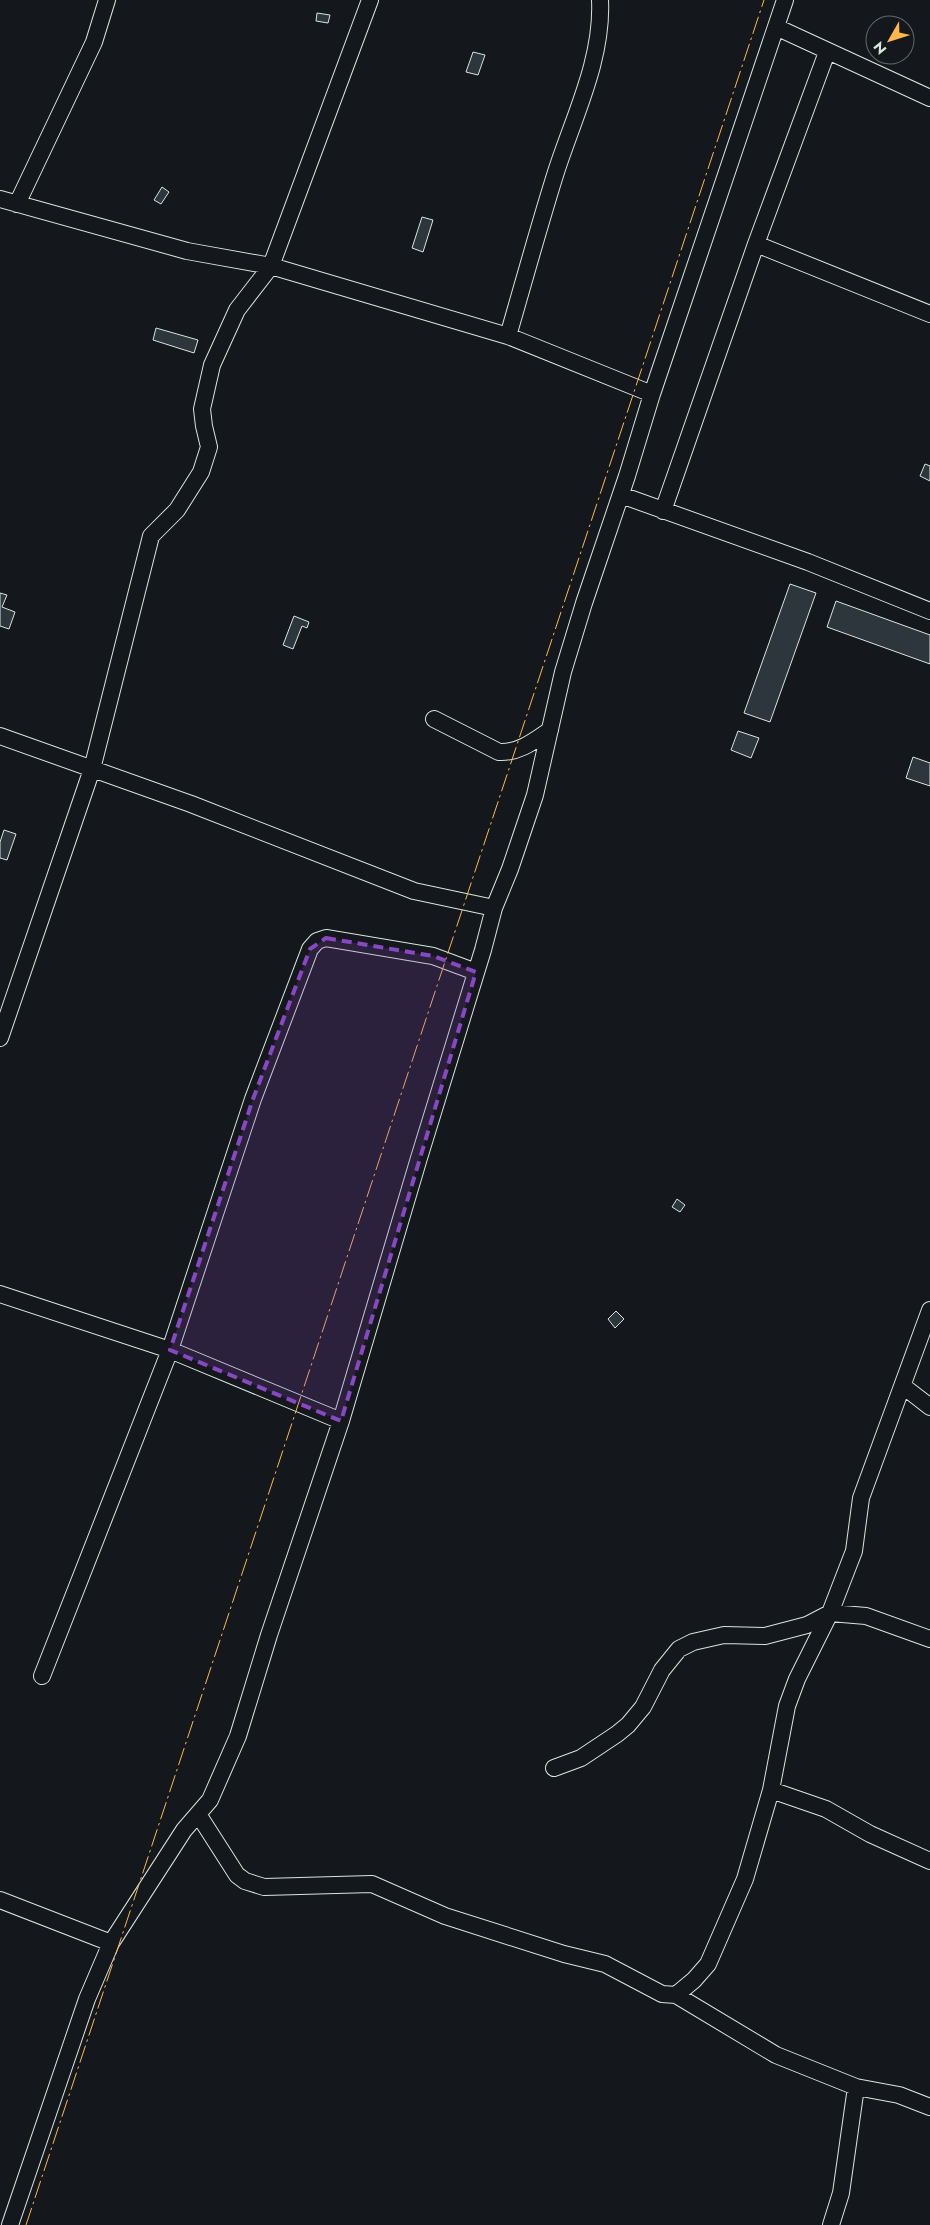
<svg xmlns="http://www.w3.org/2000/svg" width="930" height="2225" font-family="Jost,sans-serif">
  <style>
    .building { fill: #2c363c; stroke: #d8e6dc }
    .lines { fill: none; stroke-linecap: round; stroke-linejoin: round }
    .street-casing { stroke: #d8e6dc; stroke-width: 18 }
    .street { stroke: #14181c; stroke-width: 16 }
    .power { stroke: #ffb74d; stroke-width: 1; stroke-dasharray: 18 4 2.5 4; stroke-linecap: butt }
    .marked { fill: #8948c3; fill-opacity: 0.2; stroke: #8948c3; stroke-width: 4; stroke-dasharray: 10 6; stroke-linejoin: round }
  </style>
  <rect width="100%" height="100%" fill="#14181c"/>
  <path class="building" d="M317,13L330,15L328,23L316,21Z
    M473,52L485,55L478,75L466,72Z
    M162,187L169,192L161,204L154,200Z
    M422,217L433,220L423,252L412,248Z
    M156,328L198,340L194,353L153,340Z
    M925,464L930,466V481L920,476Z
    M790,584L816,593L770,722L744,713Z
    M0,593L7,595L2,607L15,612L9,629L0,626Z
    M836,601L930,635V664L827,627Z
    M294,616L309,622L307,628L302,626L293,649L283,645Z
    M738,731L759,738L751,758L731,750Z
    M913,757L930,763V786L906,778Z
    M4,830L16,834L7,860L0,858V842Z
    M677,1199L685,1205L680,1212L672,1207Z
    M616,1311L624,1319L615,1328L608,1319Z"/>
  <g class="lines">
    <defs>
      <path id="street" d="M776,27L930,98
        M0,199L187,251L271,266L508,336L652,394
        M17,204L94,42L107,0
        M756,244L930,314
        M508,336C524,281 539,226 556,172C574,116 603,59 600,0
        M621,495L808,562L930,611
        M663,511L756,244L827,52
        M434,719L499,752C519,753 534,741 550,730
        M0,736L191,804L414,891L494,908
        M0,1038L92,769L151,536L177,510L201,472L209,447L204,426L202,409L212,365L237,310L271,266L370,0
        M0,1294L170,1350L42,1676
        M903,1386L930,1407
        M341,1421L170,1350L253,1099L310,949L317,941L326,938L433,956L476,972
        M554,1768L581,1758L617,1734L628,1725L643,1707L662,1670L679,1649L693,1642L724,1635L765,1636L807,1625L830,1613L866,1616L930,1639
        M771,1790L826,1809L870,1834L930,1861
        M198,1814L237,1875L245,1881L264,1887L372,1884L445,1916L564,1954L605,1964L662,1994L676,1995L694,1980L708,1964L745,1879L771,1790L787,1706L797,1679L830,1613L854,1551L861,1498L930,1310
        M0,1900L111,1943
        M676,1995L776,2055L856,2087L899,2095L930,2107
        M10,2225L87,1999L111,1943L184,1830L210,1800L238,1736L269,1635L341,1421L419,1158L483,950L494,908L510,869L535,795L563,672L584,603L627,476L652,394L785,0
        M831,2225L841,2193L856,2087"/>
    </defs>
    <use href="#street" class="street-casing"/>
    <use href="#street" class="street"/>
    <path class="power" d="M26,2225L764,0"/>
  </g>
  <path class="marked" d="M326,938L433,956L476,972L341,1421L170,1350L253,1099L310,949Z"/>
  <g transform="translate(890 40) rotate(231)"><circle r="24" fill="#14181c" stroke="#626a69"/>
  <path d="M0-4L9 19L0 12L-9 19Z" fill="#ffb74d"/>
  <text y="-8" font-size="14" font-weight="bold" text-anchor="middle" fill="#d8e6dc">N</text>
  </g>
</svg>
